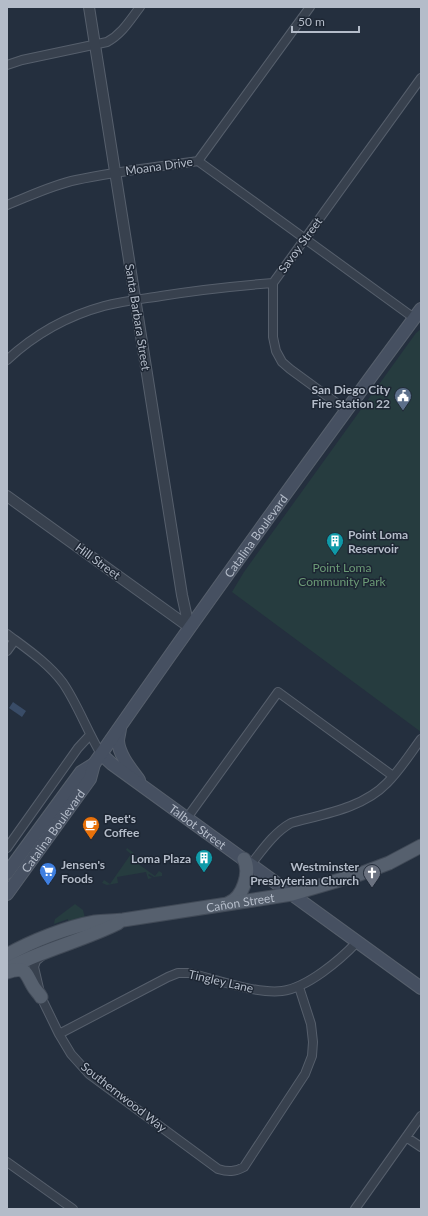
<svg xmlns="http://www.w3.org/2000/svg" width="428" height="1216" font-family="Lato,sans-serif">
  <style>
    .green { fill: #263c3f }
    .water { fill: #394c67 }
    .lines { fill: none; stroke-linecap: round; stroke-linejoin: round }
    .minor-casing { stroke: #565f6c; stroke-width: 10 }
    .tertiary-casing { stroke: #565f6c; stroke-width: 12 }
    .secondary-casing { stroke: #565f6c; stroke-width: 14 }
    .primary-casing { stroke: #414a57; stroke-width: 15 }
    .minor { stroke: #38414e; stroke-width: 8 }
    .tertiary { stroke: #38414e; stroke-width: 10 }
    .secondary { stroke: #465061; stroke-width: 12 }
    .primary { stroke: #56606e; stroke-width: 13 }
    .labels { text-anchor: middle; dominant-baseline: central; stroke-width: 3; stroke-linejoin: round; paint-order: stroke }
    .street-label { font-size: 12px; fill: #b4bcc9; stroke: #1d2633 }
    .poi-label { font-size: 12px; font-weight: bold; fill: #b4bcc9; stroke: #1d2633; text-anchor: end }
    .park-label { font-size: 12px; fill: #6b9a76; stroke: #1d2633 }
  </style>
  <rect width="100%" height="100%" fill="#242f3e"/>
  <path class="green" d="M421,329V732L232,592L244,572L416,333Z
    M127,848L134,853L132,855L138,859L141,858L137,863L155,876L159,871L162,873V876L154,877L149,874L148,875L152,878L148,879L146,872L117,877L118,883L107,885L102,883L104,880L110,884L131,854L126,850Z
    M75,904L83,910L85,918L68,921V919L54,924L55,919Z"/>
  <path class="water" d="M13,702L26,711L22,717L9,708Z"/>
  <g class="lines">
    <defs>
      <path id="minor" d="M7,65L22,60L107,42C122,34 130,20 140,7
        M198,161L414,318
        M7,205C30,196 52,185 76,180C117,171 157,167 198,161L310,7
        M7,360C35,334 67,316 104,306C123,301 142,299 161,296C198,290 235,286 273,283
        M346,410L290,369L282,362L276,351L273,337V283L421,78
        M7,634C27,649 48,663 63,683C78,705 87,731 101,754
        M7,651L15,640
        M187,818L278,692L393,776
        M7,848L78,748L90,735
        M248,868C261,852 273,833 291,823C324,814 363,808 387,783C400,770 410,754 421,739
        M43,955L36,961L34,967L41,997L59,1034L71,1054L89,1074L218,1169C228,1172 235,1172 244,1167L305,1074L312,1056L313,1042L311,1024L299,987
        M59,1034L168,977L178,973H189C215,979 255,994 282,991C307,988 340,960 357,942
        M406,1137L421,1147
        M7,1162L73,1209
        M355,1209L421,1116"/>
      <path id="tertiary" d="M89,7L182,595L189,627
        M7,496L189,627"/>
      <g id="secondary">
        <path d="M120,728C120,732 118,737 118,741C119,755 131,769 139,780"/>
        <path id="s1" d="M101,754L112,764L421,988"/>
        <path d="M7,873L81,772L94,764"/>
        <path id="s2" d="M7,894L90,779L94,764C200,611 310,459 421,309"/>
      </g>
      <g id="primary">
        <path d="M229,903C243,897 251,873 244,859"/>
        <path id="s3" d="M7,955C32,941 67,927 95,922C104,921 114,921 123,920L292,894L360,874L389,863L421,846"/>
        <path d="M7,969C42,950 82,941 118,923"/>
        <path d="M7,972C26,966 25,972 33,986C35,990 39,993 41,997"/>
      </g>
    </defs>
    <use href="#minor" class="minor-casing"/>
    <use href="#tertiary" class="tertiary-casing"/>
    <use href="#secondary" class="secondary-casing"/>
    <use href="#primary" class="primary-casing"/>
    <use href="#minor" class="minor"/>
    <use href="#tertiary" class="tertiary"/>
    <use href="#secondary" class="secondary"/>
    <use href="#primary" class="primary"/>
  </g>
  <defs>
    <symbol id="civic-pin" viewBox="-11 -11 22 30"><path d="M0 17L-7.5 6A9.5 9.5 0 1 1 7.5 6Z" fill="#5c6f8a" stroke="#1d2633"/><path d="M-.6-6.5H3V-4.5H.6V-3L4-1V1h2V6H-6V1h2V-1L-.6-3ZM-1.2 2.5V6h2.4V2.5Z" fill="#fff"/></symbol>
    <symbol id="building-pin" viewBox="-11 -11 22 30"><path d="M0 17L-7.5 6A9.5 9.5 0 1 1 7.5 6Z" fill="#0f9aa8" stroke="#1d2633"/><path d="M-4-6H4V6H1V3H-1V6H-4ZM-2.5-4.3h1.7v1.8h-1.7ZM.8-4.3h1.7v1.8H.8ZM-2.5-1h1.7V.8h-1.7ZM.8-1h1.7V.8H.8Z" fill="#fff"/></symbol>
    <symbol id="cafe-pin" viewBox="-11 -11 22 30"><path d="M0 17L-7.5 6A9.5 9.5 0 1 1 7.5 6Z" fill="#e8710a" stroke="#1d2633"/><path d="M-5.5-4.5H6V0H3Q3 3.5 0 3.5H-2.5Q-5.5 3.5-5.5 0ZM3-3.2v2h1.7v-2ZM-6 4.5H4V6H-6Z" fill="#fff"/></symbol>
    <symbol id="supermarket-pin" viewBox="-11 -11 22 30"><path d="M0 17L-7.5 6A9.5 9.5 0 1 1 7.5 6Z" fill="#3f7fe0" stroke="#1d2633"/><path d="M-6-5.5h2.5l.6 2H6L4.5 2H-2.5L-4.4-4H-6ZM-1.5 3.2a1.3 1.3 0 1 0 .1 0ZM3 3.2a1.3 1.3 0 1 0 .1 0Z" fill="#fff"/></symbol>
    <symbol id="church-pin" viewBox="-11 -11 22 30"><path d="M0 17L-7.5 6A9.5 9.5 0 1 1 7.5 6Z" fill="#6b7280" stroke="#1d2633"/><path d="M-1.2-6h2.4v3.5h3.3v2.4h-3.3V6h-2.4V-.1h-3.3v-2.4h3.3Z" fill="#fff"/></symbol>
  </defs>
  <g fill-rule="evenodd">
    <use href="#civic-pin" x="393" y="386" width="20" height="27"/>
    <use href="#building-pin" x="325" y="531" width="20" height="27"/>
    <use href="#cafe-pin" x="81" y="815" width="20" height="27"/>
    <use href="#building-pin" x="194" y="848" width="20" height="27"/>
    <use href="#supermarket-pin" x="38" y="861" width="20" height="27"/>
    <use href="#church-pin" x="362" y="863" width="20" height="27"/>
  </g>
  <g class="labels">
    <g class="street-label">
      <text transform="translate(159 166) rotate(-8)">Moana Drive</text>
      <text transform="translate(300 245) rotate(-54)">Savoy Street</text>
      <text transform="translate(138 317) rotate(81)">Santa Barbara Street</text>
      <text stroke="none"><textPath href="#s2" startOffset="437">Catalina Boulevard</textPath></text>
      <text transform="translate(98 561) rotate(36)">Hill Street</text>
      <text stroke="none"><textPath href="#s1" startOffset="121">Talbot Street</textPath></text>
      <text stroke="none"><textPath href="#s2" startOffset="78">Catalina Boulevard</textPath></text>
      <text stroke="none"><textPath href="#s3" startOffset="241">Cañon Street</textPath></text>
      <text transform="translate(221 981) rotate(13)">Tingley Lane</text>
      <text transform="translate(124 1097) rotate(38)">Southernwood Way</text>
    </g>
    <g class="poi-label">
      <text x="390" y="389">San Diego City<tspan x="390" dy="14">Fire Station 22</tspan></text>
      <text x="348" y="534" text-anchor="start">Point Loma<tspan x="348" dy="14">Reservoir</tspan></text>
      <text x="104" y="818" text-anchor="start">Peet's<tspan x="104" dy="14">Coffee</tspan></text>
      <text x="191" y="858">Loma Plaza</text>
      <text x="61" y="864" text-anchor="start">Jensen's<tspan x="61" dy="14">Foods</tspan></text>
      <text x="359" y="866">Westminster<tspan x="359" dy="14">Presbyterian Church</tspan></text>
    </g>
    <g class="park-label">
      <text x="342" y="567">Point Loma<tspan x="342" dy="14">Community Park</tspan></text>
    </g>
  </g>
  <rect width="428" height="1216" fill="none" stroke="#b4bcc9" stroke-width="16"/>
  <path d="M292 26v6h67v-6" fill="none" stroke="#b4bcc9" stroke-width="2"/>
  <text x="298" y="26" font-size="12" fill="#b4bcc9" stroke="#1d2633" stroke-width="3" paint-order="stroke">50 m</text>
</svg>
